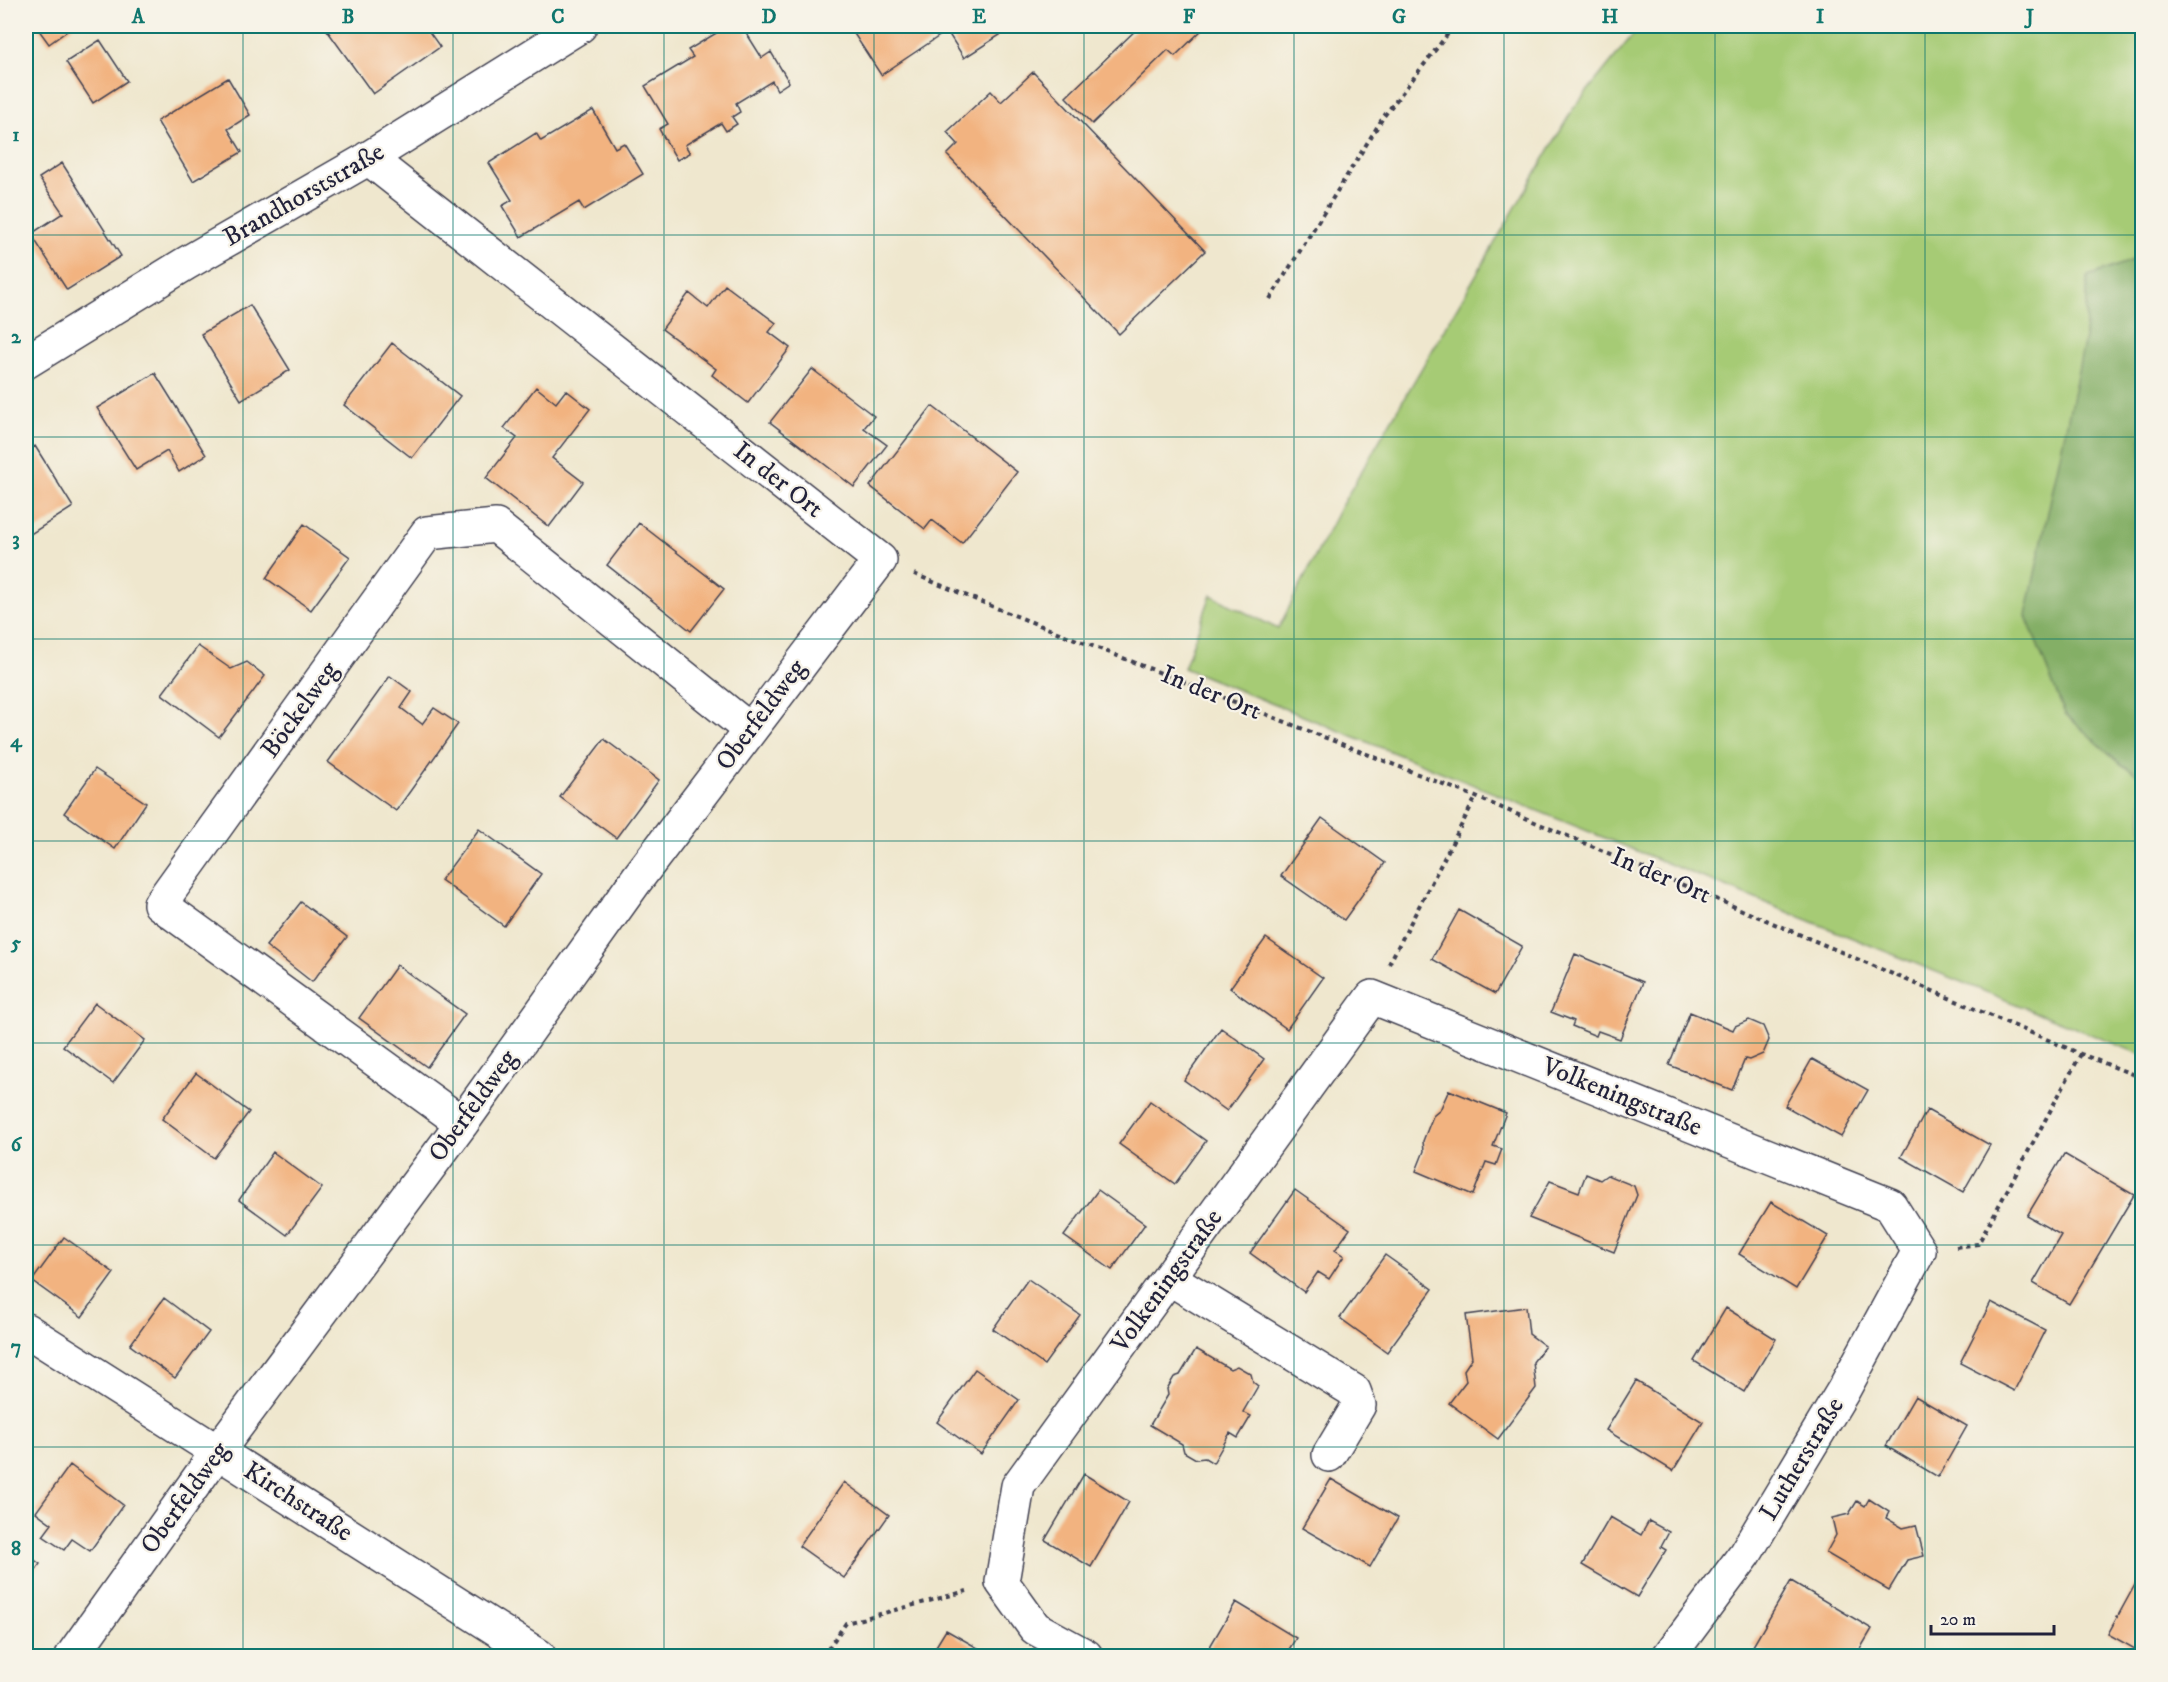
<svg xmlns="http://www.w3.org/2000/svg" width="2168" height="1682" font-family="'IM FELL DW Pica',serif">
  <style>
    .green { fill: #a6cb75; stroke: #647658; stroke-width: 1.5 }
    .forest { fill: #84af66; stroke: #536850; stroke-width: 1.5 }
    .building { fill: #f2b380 }
    .lines { fill: none; stroke-linecap: round; stroke-linejoin: round }
    .minor-casing { stroke: #414051; stroke-width: 36 }
    .path { stroke: #414051; stroke-width: 4; stroke-dasharray: 4.5 4.5; stroke-linecap: butt }
    .minor { stroke: #fff; stroke-width: 33 }
    .grid { fill: none; stroke: #0f766e; stroke-width: 1.5; stroke-opacity: 0.55 }
    .labels { text-anchor: middle; dominant-baseline: central; stroke-width: 4.5; stroke-linejoin: round; paint-order: stroke }
    .street-label { font-size: 26px; fill: #22223b; stroke: #f7f3e8 }
    .neatline { fill: none; stroke: #0f766e; stroke-width: 2 }
    .grid-label { font-size: 20px; text-anchor: middle; font-weight: bold; fill: #0f766e }
  </style>
  <rect width="100%" height="100%" fill="#f7f3e8"/>
  <filter id="ink" filterUnits="userSpaceOnUse"><feTurbulence type="fractalNoise" baseFrequency=".0167" numOctaves="2"/><feDisplacementMap in="SourceGraphic" scale="12" xChannelSelector="R" yChannelSelector="G"/><feConvolveMatrix kernelMatrix="1 2 1 2 8 2 1 2 1" color-interpolation-filters="sRGB"/></filter>
  <filter id="wash" filterUnits="userSpaceOnUse"><feTurbulence type="fractalNoise" baseFrequency=".008" numOctaves="4" result="noise"/><feDisplacementMap in="SourceGraphic" scale="24" xChannelSelector="R" yChannelSelector="G"/><feGaussianBlur stdDeviation="1.35" result="paint"/><feColorMatrix in="noise" values="0 0 0 0 0 0 0 0 0 0 0 0 0 0 0 0 0 1.4 0 .05"/><feComposite in="paint" operator="in"/></filter>
  <g filter="url(#wash)">
    <rect width="100%" height="100%" fill="#efe7ce"/>
    <path class="green" d="M1640,26H2142V257L2088,276L2085,338L2121,764L2142,777V1055L1184,668L1211,595L1278,629L1340,508L1573,109Z"/>
    <path class="forest" d="M2142,257V777L2121,764L2065,714L2026,616L2085,338L2088,276Z"/>
    <g id="blocks">
      <path class="building" d="M36,26H74L49,44Z
        M324,26H425L440,47L373,94Z
        M728,26H742L762,58L771,52L789,82L777,90L772,81L736,103L740,112L732,117L737,124L726,131L721,123L685,145L690,153L677,160L659,129L668,124L645,86L693,57L688,50Z
        M849,26H1014L964,58L947,31L881,75Z
        M1140,26H1206L1175,56L1168,50L1092,124L1066,97Z
        M100,40L127,81L93,103L66,62Z
        M1033,72L1205,251L1119,334L947,155L958,144L947,132L991,91L1001,102Z
        M228,78L250,115L228,129L242,152L193,181L157,121Z
        M593,110L615,148L624,143L643,174L584,210L579,202L521,237L502,206L512,200L489,163L536,133L541,141Z
        M62,163L121,256L67,290L31,234L63,213L39,178Z
        M725,285L776,323L769,332L790,348L748,403L712,375L716,369L662,329L689,293L708,308Z
        M250,305L290,370L241,400L201,334Z
        M392,343L460,396L412,458L344,405Z
        M812,369L874,416L864,428L887,445L854,487L770,422Z
        M155,373L206,455L179,472L167,451L136,470L97,408Z
        M536,387L556,403L566,390L590,409L552,458L583,482L549,527L486,478L517,438L504,428Z
        M932,406L1017,472L962,543L932,520L925,529L870,486Z
        M35,446L73,507L26,537V453Z
        M639,523L724,589L691,631L607,565Z
        M304,524L350,557L311,610L266,578Z
        M198,646L231,669L247,662L265,676L219,737L162,694Z
        M390,676L412,692L401,708L422,724L434,708L458,724L396,811L328,762Z
        M604,739L659,780L616,838L560,797Z
        M95,769L146,803L115,849L64,813Z
        M1322,818L1385,863L1344,920L1281,876Z
        M479,829L541,874L504,926L441,880Z
        M301,902L347,937L312,982L266,946Z
        M1459,910L1522,946L1495,994L1432,959Z
        M1266,938L1323,978L1287,1029L1230,988Z
        M1575,954L1643,982L1620,1039L1598,1031L1596,1036L1572,1026L1574,1021L1551,1012Z
        M397,965L465,1014L427,1067L359,1018Z
        M95,1003L145,1040L113,1083L63,1046Z
        M1690,1012L1733,1030L1735,1026L1749,1020L1763,1026L1769,1040L1763,1054L1749,1060L1745,1059L1732,1090L1669,1065Z
        M1221,1028L1264,1059L1227,1111L1184,1080Z
        M1812,1059L1868,1090L1841,1137L1785,1106Z
        M196,1073L249,1112L214,1158L162,1119Z
        M1449,1090L1506,1113L1493,1146L1502,1149L1496,1165L1486,1162L1473,1195L1416,1171L1424,1151L1423,1141L1433,1116L1440,1110Z
        M1150,1101L1206,1141L1175,1184L1119,1144Z
        M1927,1110L1990,1145L1963,1192L1901,1157Z
        M273,1152L322,1188L287,1235L239,1200Z
        M2064,1154L2134,1195L2069,1304L2033,1283L2061,1235L2027,1216Z
        M1586,1174L1600,1180L1607,1175L1634,1186L1637,1195L1614,1252L1529,1218L1550,1181L1579,1192Z
        M1098,1190L1145,1224L1112,1270L1064,1236Z
        M1295,1190L1350,1229L1335,1250L1344,1256L1329,1279L1318,1272L1304,1292L1250,1253Z
        M1771,1202L1828,1236L1796,1289L1739,1254Z
        M64,1237L114,1273L82,1317L32,1281Z
        M1385,1255L1433,1289L1387,1352L1340,1318Z
        M1028,1279L1080,1315L1044,1365L993,1329Z
        M164,1298L209,1332L175,1378L130,1345Z
        M1991,1302L2045,1330L2014,1391L1960,1363Z
        M1526,1307L1529,1334L1545,1346L1533,1362L1536,1388L1498,1439L1449,1403L1466,1381L1464,1370L1472,1358L1466,1315Z
        M1726,1308L1776,1339L1744,1392L1694,1361Z
        M1196,1349L1230,1369L1237,1366L1251,1374L1253,1382L1258,1386L1243,1412L1251,1416L1238,1438L1230,1433L1213,1463L1205,1458L1196,1459L1184,1452L1182,1444L1150,1425L1168,1395L1167,1389L1174,1377L1180,1375Z
        M975,1369L1019,1400L981,1454L937,1422Z
        M1636,1381L1703,1422L1673,1471L1606,1430Z
        M1915,1396L1967,1426L1938,1477L1886,1446Z
        M70,1465L123,1505L90,1551L72,1539L64,1550L43,1536L52,1524L36,1512Z
        M1084,1474L1129,1502L1091,1567L1045,1540Z
        M1331,1479L1398,1518L1370,1567L1302,1528Z
        M844,1482L889,1515L844,1578L799,1546Z
        M1869,1499L1889,1512L1886,1518L1903,1528L1916,1525L1924,1556L1907,1560L1889,1590L1826,1553L1836,1535L1832,1518L1849,1514L1857,1501L1865,1506Z
        M1610,1517L1641,1535L1649,1521L1669,1532L1661,1547L1666,1550L1637,1597L1582,1565Z
        M26,1554L40,1564L26,1583Z
        M2142,1572V1653L2108,1634Z
        M1791,1581L1872,1629L1856,1656H1770L1753,1646Z
        M1236,1602L1296,1638L1285,1656L1205,1655Z
        M946,1630L992,1656H930Z"/>
    </g>
  </g>
  <g filter="url(#ink)">
    <use href="#blocks" fill-opacity="0" stroke="#414051" stroke-width="1.5"/>
    <g class="lines">
      <defs>
        <path id="minor" d="M26,362L185,264L364,161L580,26
          M462,1123L160,904L427,533L496,526L750,730
          M1169,1278L1354,1391L1359,1405L1329,1455
          M26,1330L539,1656
          M72,1656L218,1451L462,1123L637,879L880,560L368,158
          M1086,1656L1035,1628L1002,1582L1018,1486L1372,997L1890,1205L1919,1251L1843,1391L1745,1554L1669,1656"/>
      </defs>
      <use href="#minor" class="minor-casing"/>
      <path class="path" d="M1270,299L1384,116L1454,26
        M914,574L1001,610L1476,797L2081,1054L2142,1078
        M1389,964L1476,797
        M1956,1247L1978,1244L2081,1054
        M823,1656L846,1623L967,1591"/>
      <use href="#minor" class="minor"/>
    </g>
  </g>
  <path class="grid" d="M243,26V1656M453,26V1656M664,26V1656M874,26V1656M1084,26V1656M1294,26V1656M1504,26V1656M1715,26V1656M1925,26V1656M26,235H2142M26,437H2142M26,639H2142M26,841H2142M26,1043H2142M26,1245H2142M26,1447H2142"/>
  <g class="labels">
    <g class="street-label">
      <text transform="translate(304 195) rotate(-30)">Brandhorststraße</text>
      <text transform="translate(778 480) rotate(38)">In der Ort</text>
      <text transform="translate(1211 693) rotate(22)">In der Ort</text>
      <text transform="translate(300 710) rotate(-54)">Böckelweg</text>
      <text transform="translate(761 715) rotate(-53)">Oberfeldweg</text>
      <text transform="translate(1661 876) rotate(23)">In der Ort</text>
      <text transform="translate(1622 1097) rotate(22)">Volkeningstraße</text>
      <text transform="translate(473 1106) rotate(-54)">Oberfeldweg</text>
      <text transform="translate(1167 1281) rotate(-54)">Volkeningstraße</text>
      <text transform="translate(1802 1459) rotate(-59)">Lutherstraße</text>
      <text transform="translate(185 1498) rotate(-54)">Oberfeldweg</text>
      <text transform="translate(298 1502) rotate(33)">Kirchstraße</text>
    </g>
  </g>
  <rect width="2168" height="1682" fill="none" stroke="#f7f3e8" stroke-width="66"/>
  <path d="M1931 1625v9h123v-9" fill="none" stroke="#22223b" stroke-width="3"/>
  <text x="1940" y="1625" font-size="18" fill="#22223b" stroke="#f7f3e8" stroke-width="4.5" paint-order="stroke">20 m</text>
  <rect x="33" y="33" width="2102" height="1616" class="neatline"/>
  <g class="grid-label">
    <text x="138" y="23">A</text>
    <text x="348" y="23">B</text>
    <text x="558" y="23">C</text>
    <text x="769" y="23">D</text>
    <text x="979" y="23">E</text>
    <text x="1189" y="23">F</text>
    <text x="1399" y="23">G</text>
    <text x="1610" y="23">H</text>
    <text x="1820" y="23">I</text>
    <text x="2030" y="23">J</text>
    <text x="16" y="141">1</text>
    <text x="16" y="343">2</text>
    <text x="16" y="545">3</text>
    <text x="16" y="747">4</text>
    <text x="16" y="949">5</text>
    <text x="16" y="1151">6</text>
    <text x="16" y="1353">7</text>
    <text x="16" y="1555">8</text>
  </g>
</svg>
